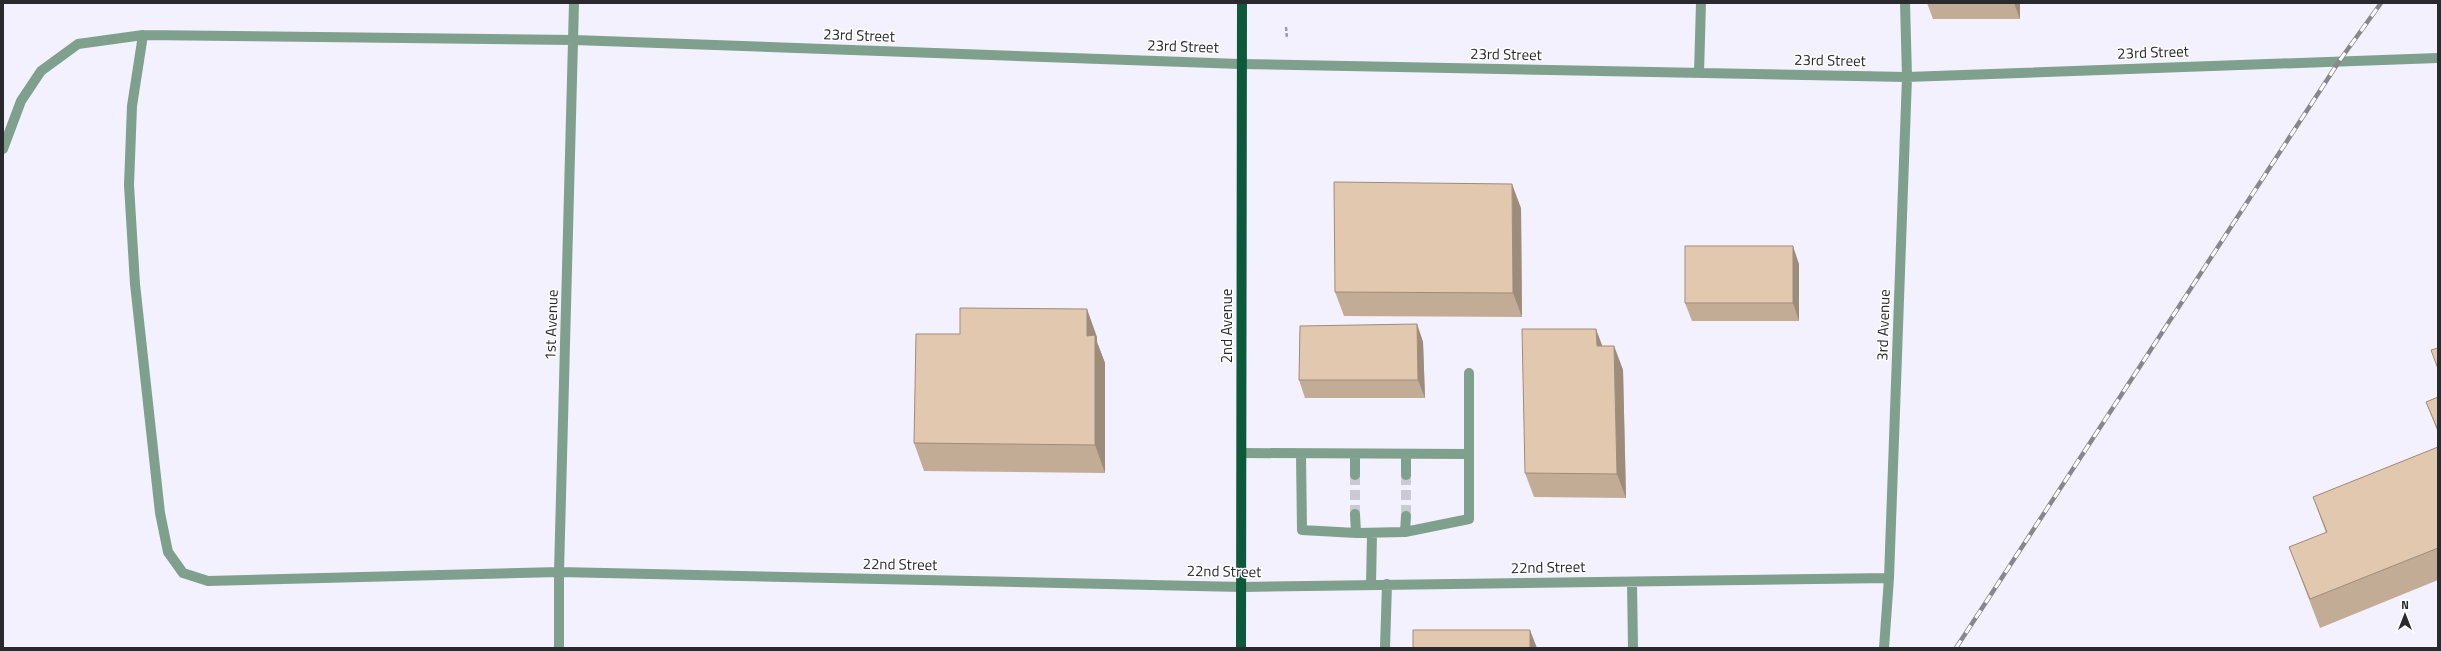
<svg xmlns="http://www.w3.org/2000/svg" width="2441" height="651" font-family="'Titillium Web',sans-serif">
  <style>
    .lines { fill: none; stroke-linecap: round; stroke-linejoin: round }
    .minor-tunnel { stroke: #cbc9d4; stroke-width: 10; stroke-dasharray: 10 5; stroke-linecap: butt }
    .path { stroke: #9d9ba5; stroke-width: 2.5; stroke-dasharray: 4 2; stroke-linecap: butt }
    .minor { stroke: #7ea08c; stroke-width: 10 }
    .major { stroke: #0d5a3a; stroke-width: 10 }
    .rail-casing { stroke: #888790; stroke-width: 4.5 }
    .rail { stroke: #fff; stroke-width: 3; stroke-dasharray: 9; stroke-linecap: butt }
    .wall { fill: #c2ac96 }
    .shaded-wall { fill: #9e8c7a }
    .building { fill: #e2c8af; stroke: #9e8c7a }
    .labels { text-anchor: middle; dominant-baseline: central; stroke-width: 3; stroke-linejoin: round; paint-order: stroke }
    .street-label { font-size: 15px; fill: #2a292e; stroke: #fff }
  </style>
  <rect width="100%" height="100%" fill="#f3f1fe"/>
  <g class="lines">
    <path class="minor-tunnel" d="M1355,475V514
      M1406,475V516"/>
    <path class="path" d="M1286,27L1287,39"/>
    <path class="minor" d="M143,35L132,106L129,185L135,284L160,513L168,552L183,573L208,581L559,572L1242,587L1889,578
      M1699,73L1701,3
      M3,149L21,101L41,71L78,44L143,35L574,40L1240,64L1907,77L2438,58
      M1469,373V454
      M1242,453L1469,454V519L1405,532L1356,533L1302,530L1301,454
      M1355,454V475
      M1406,454V475
      M1355,514L1356,533
      M1405,532L1406,516
      M1632,582L1633,648
      M1371,585L1372,533
      M559,648V572L574,3
      M1385,648L1387,584
      M1884,648L1889,578L1907,77L1905,3"/>
    <path class="major" d="M1241,648L1242,3"/>
    <defs>
      <path id="rail" d="M1956,648L2340,60L2381,3"/>
    </defs>
    <use href="#rail" class="rail-casing"/>
    <use href="#rail" class="rail"/>
  </g>
  <path class="wall" d="M1927,3H2020V19H1933Z
    M1521,208L1522,317L1344,316L1335,292Z
    M1799,264V321H1692L1685,303Z
    M1417,324L1423,342L1425,398H1305L1299,380Z
    M960,334L1097,337V342L1105,363V473L924,471L914,443Z
    M1602,346H1614L1623,370L1626,498L1534,497L1525,473Z
    M2438,397V433L2426,402Z
    M2438,447V580L2320,628L2300,576L2289,547L2326,533L2313,497Z"/>
  <path class="shaded-wall" d="M2014,3H2020V19Z
    M1512,184L1521,208L1522,317L1513,293Z
    M1793,246L1799,264V321L1793,303Z
    M1087,309L1097,337V342L1105,363V473L1095,445L1087,336Z
    M1417,324L1423,342L1425,398L1418,380Z
    M1596,329L1605,353L1597,346Z
    M1614,346L1623,370L1626,498L1617,474Z
    M1530,630L1537,648H1530Z"/>
  <path class="building" d="M1334,182L1512,184L1513,293L1335,292Z
    M1685,246H1793V303H1685Z
    M960,308L1087,309V336L1095,335V445L914,443L916,334H960Z
    M1417,324L1418,380H1299L1300,326Z
    M1522,329H1596L1597,346H1614L1617,474L1525,473Z
    M2438,348V369L2431,350Z
    M2438,397V430L2426,402Z
    M2438,447V548L2310,599L2289,547L2327,532L2313,497Z
    M1413,630H1530V648H1413Z"/>
  <g class="labels">
    <g class="street-label">
      <text transform="translate(859 35) rotate(2)">23rd Street</text>
      <text transform="translate(1183 46) rotate(2)">23rd Street</text>
      <text transform="translate(2153 52) rotate(-2)">23rd Street</text>
      <text transform="translate(1506 54) rotate(1)">23rd Street</text>
      <text transform="translate(1830 60) rotate(1)">23rd Street</text>
      <text transform="translate(551 325) rotate(-88)">1st Avenue</text>
      <text transform="translate(1883 325) rotate(-88)">3rd Avenue</text>
      <text transform="translate(1226 326) rotate(-90)">2nd Avenue</text>
      <text transform="translate(900 564) rotate(1)">22nd Street</text>
      <text transform="translate(1548 567) rotate(-1)">22nd Street</text>
      <text transform="translate(1224 571) rotate(1)">22nd Street</text>
    </g>
  </g>
  <rect width="2441" height="651" fill="none" stroke="#2a292e" stroke-width="8"/>
  <g transform="translate(2405 615)" stroke="#ffffff" stroke-width="3" paint-order="stroke">
  <path d="M0-3L7 15L0 10L-7 15Z" fill="#2a292e"/>
  <text y="-6" font-size="11" font-weight="bold" text-anchor="middle" fill="#2a292e">N</text>
  </g>
</svg>
